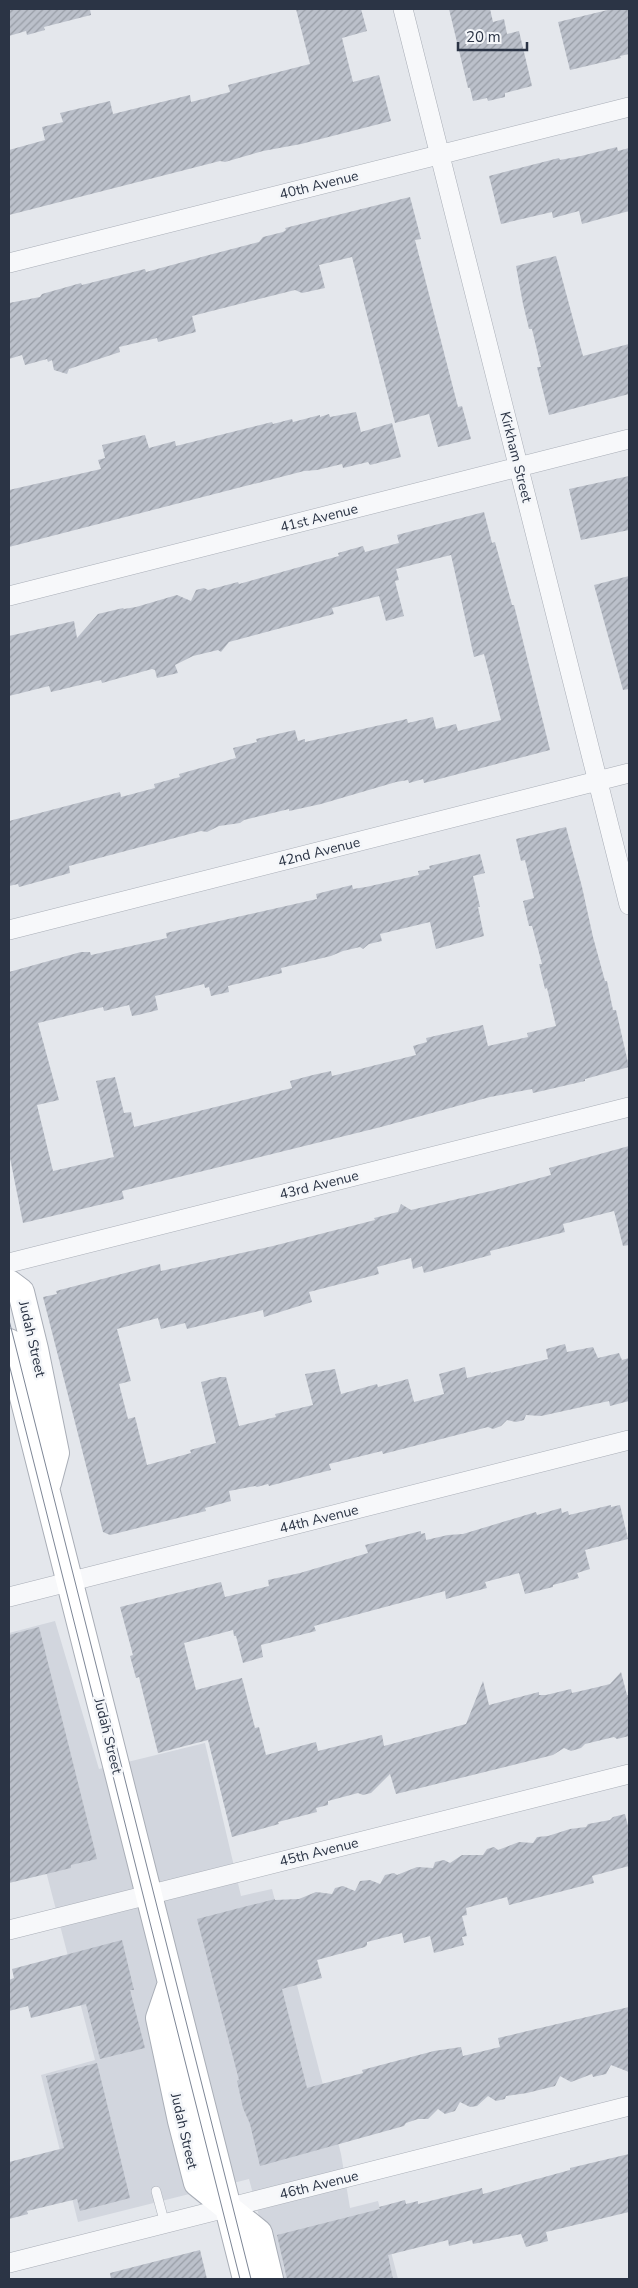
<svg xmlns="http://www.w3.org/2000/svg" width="638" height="2288" font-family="'Nunito Sans',sans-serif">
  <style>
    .built { fill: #d2d6de }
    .building { fill: url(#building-hatch) }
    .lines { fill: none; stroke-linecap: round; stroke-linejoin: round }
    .lane-casing { stroke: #a9aeb7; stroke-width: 10 }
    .street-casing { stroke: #a9aeb7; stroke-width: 20 }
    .secondary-casing { stroke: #a9aeb7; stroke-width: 28 }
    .lane { stroke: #f7f8fa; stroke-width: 9 }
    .street { stroke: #f7f8fa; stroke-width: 19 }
    .secondary { stroke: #fff; stroke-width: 26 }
    .tram { stroke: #7d8696; stroke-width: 1 }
    .labels { text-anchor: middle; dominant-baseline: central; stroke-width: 5; stroke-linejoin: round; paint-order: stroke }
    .street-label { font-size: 14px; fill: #2b3445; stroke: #f4f6f9 }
  </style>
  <defs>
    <pattern id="building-hatch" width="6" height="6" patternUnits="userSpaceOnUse" patternTransform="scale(1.25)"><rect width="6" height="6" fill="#bbc0ca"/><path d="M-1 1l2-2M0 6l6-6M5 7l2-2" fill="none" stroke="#989da6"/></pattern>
  </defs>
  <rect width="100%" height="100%" fill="#e4e7ec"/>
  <path class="built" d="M55,1621L99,1769L205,1743L241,1896L272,1889L341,2154L350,2208L378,2201L398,2279H276L249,2179L78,2222L41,2075L95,2060L9,1729V1633Z"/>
  <path class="building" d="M9,9H90L91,15L44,27L45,30L27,35L26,31L9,36Z
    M296,9H361L367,31L342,38L353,82L379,75L391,121L301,144L263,151L225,162L220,161L9,215V150L45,140L42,127L63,122L60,113L110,101L113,114L190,95L191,102L230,92L228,85L310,64Z
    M449,9H490L493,22L504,19L507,34L519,31L532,86L505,93V97L488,101L487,98L473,101L470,88H468Z
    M612,9H629V54L620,56L621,58L570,70L558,22Z
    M617,147L618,151L629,148V211L582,224L579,211L553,218L552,212L501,224L489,176L559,158L560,160L581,156Z
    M410,197L421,239L415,240L458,407L462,406L471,439L438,447L429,414L395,423L352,257L319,265L325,288L302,293L295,290L192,316L196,332L158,342L157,338L119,347L120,352L69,369L67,374L54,370L52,360L48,362L47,359L25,365L22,355L9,359V303L40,297L42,294L81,283L82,285L145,269L146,272L209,255L259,242L263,237L283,232L286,230L285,228Z
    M556,256L583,356L629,344V394L549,415L537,367H541L532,329H529L523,304L516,266Z
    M356,412L361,432L392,423L401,457L370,465L368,462L343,468L342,464L317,470L304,471L9,547V490L101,469L98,460L105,458L102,445L145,435L149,448L175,441L176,446L272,422L273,424L292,419L293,422L320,415V417L329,414L330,417Z
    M629,476V530L581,540L569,489Z
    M484,512L492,543L495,542L512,605H514L550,750L424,783L423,779L409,783L408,780L396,782L321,804L289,811V809L244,820L240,823L219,826L207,832L201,831L69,866L70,873L19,887L18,884L9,886V821L120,792L121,797L155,788L154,784L180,777L179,774L236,758L233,748L257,742L256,739L295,730L298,741L305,739V742L407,719L408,723L433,717L436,729L456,724L458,731L501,720L484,654L474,657L451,555L396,569L399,580L395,581L404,616L386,621L379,596L332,608L334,614L229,642L221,652L218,650L193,656L175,665L178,673L157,678L155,670L152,669L102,683L101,680L51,692L49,686L9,696V636L74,621L77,638L98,614L123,608L124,609L136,607L177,595L191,601L196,590L204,588L208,590L238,582L239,584L339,556L338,553L363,546L365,552L399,543L397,535Z
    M629,576V689L623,690L594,585Z
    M566,827L582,887L593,937L605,981H607L613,1010H616L629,1067L585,1079V1081L533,1093L532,1089L490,1097L381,1127L122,1191L124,1199L23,1223L9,1153V972L81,952H90L91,955L167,938L166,933L317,899L316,894L352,885L353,889L366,887L419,875L418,871L430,869L429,866L480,854L485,873L473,876L480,907H478L484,936L436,949L430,922L380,934L382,941L369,944L363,949L360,947L343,951L331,956L281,968L282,973L228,986L229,992L211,996L209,987L205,988L204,984L155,996L158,1010L138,1015L132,1016L129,1005L104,1011L103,1007L38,1023L59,1100L37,1105L53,1171L114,1157L96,1081L115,1077L124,1113L131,1112L134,1127L292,1088L290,1081L313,1075L331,1071L332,1076L416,1055L413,1046L427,1042L426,1038L483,1025L488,1046L528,1037L527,1033L556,1026L547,988L545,989L539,964H542L532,926H529L523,901L534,898L525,860L521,861L516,839Z
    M629,1146V1245L623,1246L614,1211L563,1224L565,1232L490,1251L491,1255L424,1273L422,1266L413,1269L411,1258L377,1267L379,1274L309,1292L312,1302L264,1317L263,1310L187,1329L185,1323L161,1329L158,1318L117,1329L131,1381L119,1384L128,1419L135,1417L147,1465L191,1453L190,1450L216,1443L201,1382L220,1377H226L239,1426L276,1417L275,1414L313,1405L305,1374L335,1369L341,1394L377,1384L378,1387L408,1379L414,1402L444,1394L439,1374L465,1367L467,1378L491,1372V1373L548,1359L546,1349L565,1344L567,1352L593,1347L598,1358L619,1353L622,1360L629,1358V1401L610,1406L609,1401L541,1416L526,1415L524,1420L516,1422L507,1420L501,1426L493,1429L488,1427L383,1454L382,1451L329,1464L331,1470L307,1476L269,1486L268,1484L257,1487L255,1486L229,1491L231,1501L205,1508L206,1511L110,1535L103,1532L43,1297L57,1294L56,1291L160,1264L161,1271L273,1246L375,1220L374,1218L398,1212L401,1204L411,1210L495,1190L551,1175L549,1168Z
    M611,1505V1507L620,1505L628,1539L585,1550L590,1569L577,1573L579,1578L553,1585V1587L525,1594L519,1573L485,1582L487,1588L446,1599L445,1591L314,1626L316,1631L261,1645L263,1657L243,1663L236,1636H234L233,1630L184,1643L196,1690L242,1678L255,1728L259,1727L266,1755L316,1742L318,1751L382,1735L384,1746L466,1724L483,1681L489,1705L539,1692V1695H546L571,1689L572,1693L598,1687L610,1684L621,1672L627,1695H629V1736L617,1739L614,1737L585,1744L581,1748L571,1751L564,1748L553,1755L396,1794L390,1774L371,1793L363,1795L358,1793L328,1801V1805L316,1808L317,1812L278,1822L279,1824L232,1837L208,1740L158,1753L139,1677L136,1678L130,1656L133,1655L120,1607L221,1582L225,1597L269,1586L268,1580L300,1573L368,1553L365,1545L421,1531V1534L425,1533L426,1540L448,1535L463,1534L536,1512L537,1515L561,1508L562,1513L568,1511L569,1515Z
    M39,1627L97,1859L71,1865V1868L9,1883V1635Z
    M625,1814L629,1830V1866L592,1876L594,1883L509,1905L507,1897L466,1908L467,1915L462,1916L467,1936L462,1937L464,1945L434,1953L430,1936L404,1943L402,1933L367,1942V1945L365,1947L317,1960L322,1978L282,1989L307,2088L363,2073L362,2070L434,2051L461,2047L463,2056L500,2047L498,2038L629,2007V2072L611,2065L606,2074L593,2077L592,2074L571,2082L560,2076L555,2086L527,2093L506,2096L505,2099L496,2101L488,2096L477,2106L470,2107L460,2102L455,2111L445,2114L438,2109L428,2119H418L406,2123L404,2126L260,2166L250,2124L243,2108L237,2081L239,2080L197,1919L275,1899V1900L299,1899L316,1892L332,1894L335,1888L343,1886L355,1891L360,1881L370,1880L380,1884L385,1875L394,1873L397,1875L417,1867L433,1868L435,1862L444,1860L450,1863L462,1855H483L487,1849L494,1847L498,1850L519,1842L533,1843L537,1837L548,1836L570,1829L586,1827L588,1824L610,1820L613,1817Z
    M122,1940L134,1990H130L145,2048L100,2059L86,2004L31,2018L28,2006L9,2011V1980L14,1978L12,1969Z
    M97,2063L130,2198L80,2211L77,2199L27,2211L28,2214L9,2219V2162L64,2148L46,2076Z
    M629,2154V2212L546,2232L548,2241L526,2247L521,2234L473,2244L472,2240L449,2246L448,2240L388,2255L393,2279H287L277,2235L380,2209L379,2207L405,2200L406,2204L418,2201V2204L482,2188L483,2194L570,2170V2168Z
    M200,2250L207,2279H111L110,2273Z"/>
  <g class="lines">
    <defs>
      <path id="lane" d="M156,2191L165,2224"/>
      <path id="street" d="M403,9L629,905
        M9,263L629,107
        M9,596L629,439
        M9,930L629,773
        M9,1263L629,1107
        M9,1597L629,1440
        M9,1930L629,1774
        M9,2263L629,2106"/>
      <path id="secondary" d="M9,1283L21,1292L35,1349L56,1453L48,1483
        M9,1342L246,2279
        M171,1983L159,2018L181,2121L197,2183L259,2233L270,2279"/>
    </defs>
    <use href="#lane" class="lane-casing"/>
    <use href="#street" class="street-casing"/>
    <use href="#secondary" class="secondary-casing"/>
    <use href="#lane" class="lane"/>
    <use href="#street" class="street"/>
    <use href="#secondary" class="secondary"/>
    <path class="tram" d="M9,1320L251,2279
      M9,1364L240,2279"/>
  </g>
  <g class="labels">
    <g class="street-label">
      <text transform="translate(319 185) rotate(-14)">40th Avenue</text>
      <text transform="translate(516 457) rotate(76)">Kirkham Street</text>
      <text transform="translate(319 518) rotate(-14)">41st Avenue</text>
      <text transform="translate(319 852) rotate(-14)">42nd Avenue</text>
      <text transform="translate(319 1185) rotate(-14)">43rd Avenue</text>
      <text transform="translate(32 1339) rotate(77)">Judah Street</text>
      <text transform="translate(319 1519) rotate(-14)">44th Avenue</text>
      <text transform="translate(108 1736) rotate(76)">Judah Street</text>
      <text transform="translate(319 1852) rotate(-14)">45th Avenue</text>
      <text transform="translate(184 2131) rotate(77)">Judah Street</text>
      <text transform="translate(319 2185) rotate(-14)">46th Avenue</text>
    </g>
  </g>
  <rect width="638" height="2288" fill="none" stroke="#2b3445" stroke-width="20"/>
  <path d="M458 42v8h69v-8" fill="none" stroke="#2b3445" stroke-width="2.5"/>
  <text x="466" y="42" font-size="15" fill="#2b3445" stroke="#f4f6f9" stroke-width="4" paint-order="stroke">20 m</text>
</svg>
